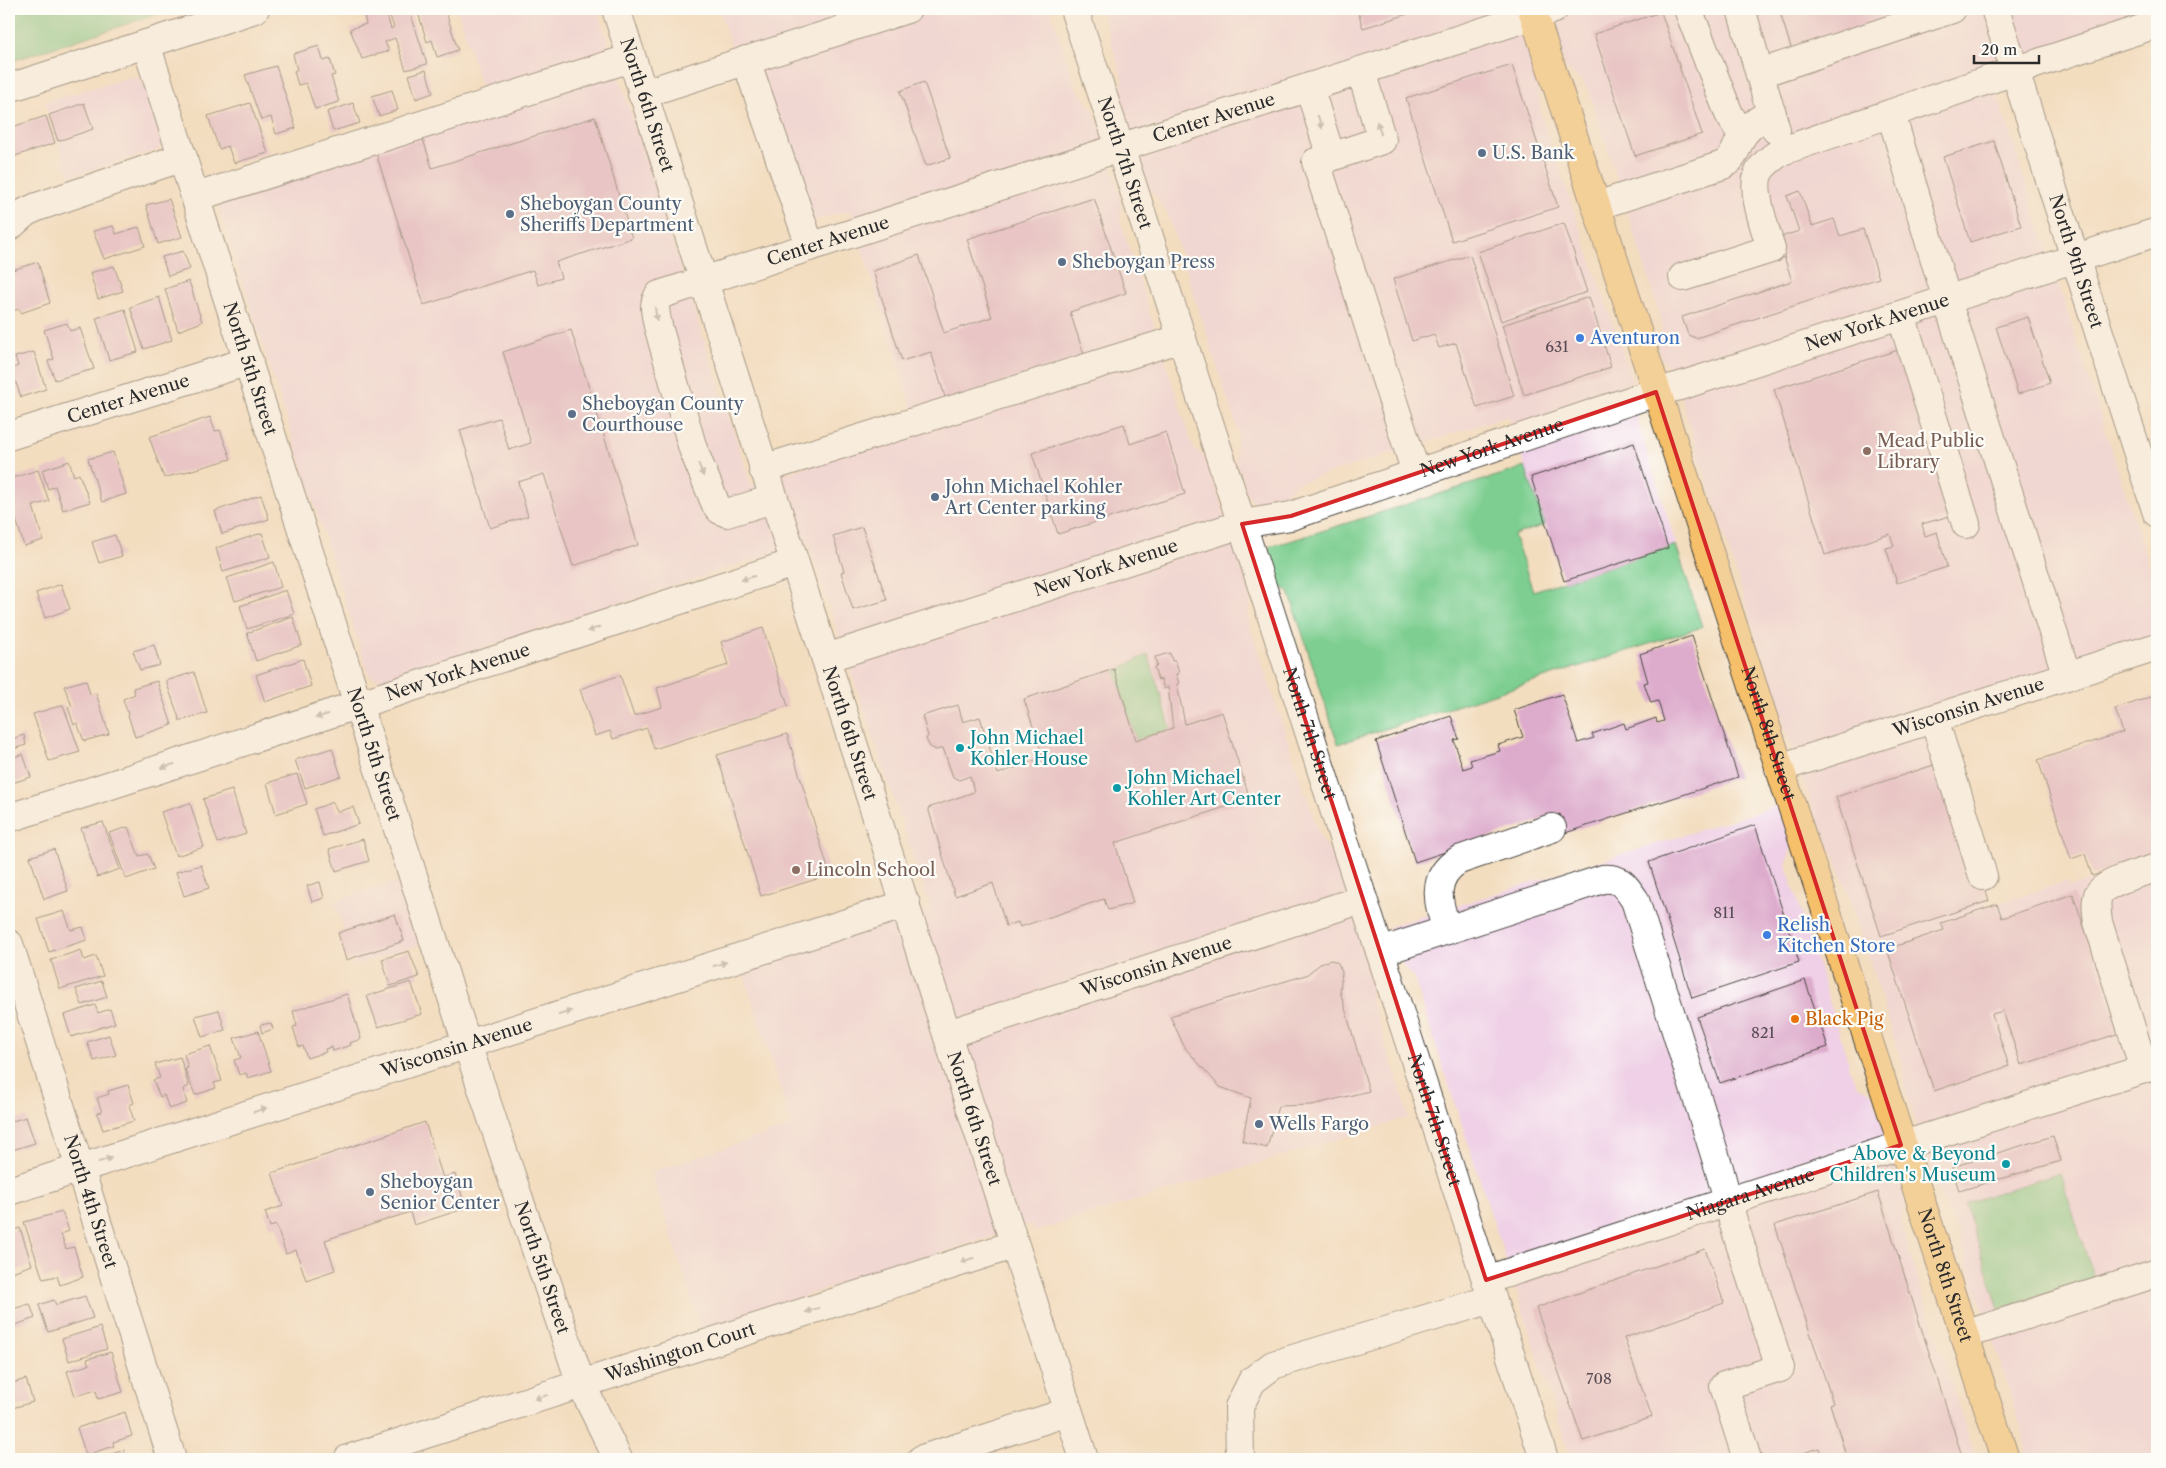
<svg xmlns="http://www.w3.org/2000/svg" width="2166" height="1468" font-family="'Libre Caslon Text',serif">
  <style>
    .built { fill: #efd0e6 }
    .green { fill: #7dce90; stroke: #547c5e }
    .building { fill: #ddabcc }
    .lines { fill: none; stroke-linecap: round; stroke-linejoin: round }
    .minor-casing { stroke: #494641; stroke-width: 30 }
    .major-casing { stroke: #494641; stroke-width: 30 }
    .minor { stroke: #fff; stroke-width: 28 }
    .major { stroke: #f6c06b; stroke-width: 28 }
    .oneway { fill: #a0a0a0 }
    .marked { fill: none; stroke: #d62828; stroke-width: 4; stroke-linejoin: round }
    .service-dot { fill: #5c6f8a; stroke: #fdfcf7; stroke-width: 2 }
    .shop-dot { fill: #3f7fe0; stroke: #fdfcf7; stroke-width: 2 }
    .education-dot { fill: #8d6e63; stroke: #fdfcf7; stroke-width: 2 }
    .culture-dot { fill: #0f9aa8; stroke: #fdfcf7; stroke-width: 2 }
    .food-dot { fill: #e8710a; stroke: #fdfcf7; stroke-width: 2 }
    .labels { text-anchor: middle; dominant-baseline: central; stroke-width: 4.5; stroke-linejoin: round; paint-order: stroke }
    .number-label { font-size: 15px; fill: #584b53 }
    .street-label { font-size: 18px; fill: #2b2b2b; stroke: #fdfcf7 }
    .service-label { font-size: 18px; fill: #4e5e75; stroke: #fdfcf7; text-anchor: start }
    .shop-label { font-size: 18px; fill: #366cbe; stroke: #fdfcf7; text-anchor: start }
    .education-label { font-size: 18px; fill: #785e54; stroke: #fdfcf7; text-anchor: start }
    .culture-label { font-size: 18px; fill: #0d838f; stroke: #fdfcf7; text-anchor: start }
    .food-label { font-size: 18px; fill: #c56008; stroke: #fdfcf7; text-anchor: start }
  </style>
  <rect width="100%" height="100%" fill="#fdfcf7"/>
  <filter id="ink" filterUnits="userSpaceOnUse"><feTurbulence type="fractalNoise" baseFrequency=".02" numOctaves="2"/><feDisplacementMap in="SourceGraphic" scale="10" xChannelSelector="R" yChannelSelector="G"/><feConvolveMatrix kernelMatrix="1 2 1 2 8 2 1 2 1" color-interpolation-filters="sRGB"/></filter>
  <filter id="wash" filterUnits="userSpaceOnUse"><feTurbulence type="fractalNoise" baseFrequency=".0096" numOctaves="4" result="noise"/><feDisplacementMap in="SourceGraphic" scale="20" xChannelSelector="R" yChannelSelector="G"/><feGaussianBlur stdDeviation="1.12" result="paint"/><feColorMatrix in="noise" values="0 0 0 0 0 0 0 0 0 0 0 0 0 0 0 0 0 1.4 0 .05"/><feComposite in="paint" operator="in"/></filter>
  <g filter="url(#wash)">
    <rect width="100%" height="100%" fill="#f3ddbf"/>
    <path class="built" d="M457,9H597L751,485L919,430L850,210L810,222L734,55L719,9H1050L1076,88L1094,111L1120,195L1121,223L1191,441L1195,450L1206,459L1209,466L1251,595L1248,616L1249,624L1319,834L1322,841L1334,855L1372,970L1370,995L1409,1117L1034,1232L1031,1224L701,1329L651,1172L792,1126L743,971L931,910L808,542L387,679L381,680L369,675L210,180L483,92Z
      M1101,9H1513L1537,83L1541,115L1630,373L1638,423L1676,545L1564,581L1508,416L1298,483L1273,502L1262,504L1251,499L1247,493L1235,457L1238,434L1236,424L1167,212L1149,187L1120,98L1123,80Z
      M1547,9H2157V11L1989,69L2149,566L2157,578V636L1922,715L1985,905L1997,904L2067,881L2070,887L2157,859V1458L2026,1459L2023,1434L1962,1246L1953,1219L1937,1189L1907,1095L1902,1063L1848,894L1837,863L1818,822L1789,740L1672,370L1661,358L1657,347L1662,326L1661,318L1590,94L1582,80L1566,69Z
      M131,77L139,78L145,86L162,141L158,150L70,176L45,102Z
      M1780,805L1790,839L1791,848L1786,865L1853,1077L1857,1085L1872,1094L1907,1201L1901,1217V1225L1970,1442L1975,1455L1979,1459H1571L1414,978L1405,968L1400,960L1389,927Z
      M401,881L421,944L355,965L335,901Z"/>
    <path class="green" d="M9,9H174L9,62Z
      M1525,467L1545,525L1514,535L1533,591L1676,545L1702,627L1338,744L1289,592L1272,580L1265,552L1272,545L1287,542Z
      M1148,654L1171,729L1136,740L1115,671Z
      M2060,1173L2094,1278L1999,1309L1965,1203Z"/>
    <g id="blocks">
      <path class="building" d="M385,9L391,29L394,27L390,16L409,9L427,64L406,70L395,38L385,42L389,51L362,59L350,29L366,24L364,16Z
        M417,9H445L458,50L437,57L432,40L427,42Z
        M1357,9H1424L1363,28Z
        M1779,9H1940L1793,54Z
        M1661,12L1702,134L1635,156L1594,34Z
        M319,46L323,61L330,59L335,75L331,76L339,102L315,109L306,83L298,85L294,71L297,70L293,54Z
        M1512,65L1558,207L1452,241L1406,98Z
        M276,66L296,128L276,134L271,117L261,120L245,75Z
        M426,70L433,93L416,99L409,75Z
        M924,82L950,158L926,166L900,91Z
        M392,90L398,110L379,116L372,96Z
        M84,103L93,129L58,141L49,115Z
        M250,103L268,153L234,163L228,146L219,149L208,116Z
        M353,103L360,123L333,131L327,112Z
        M46,116L55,143L9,158V128Z
        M595,117L632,238L556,262L561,278L538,285L533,270L424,305L376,153L423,139L432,168Z
        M1994,141L2021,226L1970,242L1943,157Z
        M1800,191L1812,226L1834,219L1840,236L1863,229L1879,278L1696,338L1688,335L1682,317L1792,281L1778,238L1799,231L1787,196Z
        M1094,198L1126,293L1070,312L1084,355L946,400L931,352L902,361L873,271L919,255L944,333L992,317L967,239Z
        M169,199L182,237L158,244L146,205Z
        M1564,223L1587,292L1501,321L1478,252Z
        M113,226L116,234L139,227L145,246L104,259L93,231Z
        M183,251L190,269L168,276L162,257Z
        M1470,255L1514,396L1477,408L1456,343L1439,348L1434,334L1412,341L1393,279Z
        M38,262L50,303L21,313L19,309L9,312V296L14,294L9,279V271Z
        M114,266L123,291L98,299L90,273Z
        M189,281L202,322L178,331L165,289Z
        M159,297L172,340L144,349L130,307Z
        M1589,297L1611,367L1524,395L1502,325Z
        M125,309L138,352L109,360L96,318Z
        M2028,317L2050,383L2018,394L1996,327Z
        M67,323L70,331L80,328L94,369L55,380L48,361L54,359L44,330Z
        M571,330L638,545L573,566L544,474L518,482L528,516L490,528L460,430L499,418L509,450L531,443L503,352Z
        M1908,347L1960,513L1922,524L1925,536L1937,532L1947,567L1897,583L1886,548L1894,546L1890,534L1825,555L1774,389Z
        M34,352L46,389L21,397L11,369L18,366L15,357Z
        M210,417L215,431L220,430L231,459L164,478L149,437Z
        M1124,424L1130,444L1166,432L1185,494L1058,534L1032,453Z
        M1634,443L1668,548L1564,581L1531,477Z
        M113,452L126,494L102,502L88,459Z
        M69,461L74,476L79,474L90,502L63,510L55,486L48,489L42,470Z
        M38,470L49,501L33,506L43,540L24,546L9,495V479Z
        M261,495L269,519L222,534L215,511Z
        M862,527L887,600L853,610L841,572L844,571L833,536Z
        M262,533L270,557L223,572L216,548Z
        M115,535L122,556L99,563L92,542Z
        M274,562L281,587L235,601L227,578Z
        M61,584L70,609L45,618L36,593Z
        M286,590L294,614L247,629L240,606Z
        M293,617L302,645L256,661L247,633Z
        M763,628L788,706L654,749L647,728L613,739L610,731L595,736L580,689L620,675L634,716L662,707L657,688L728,665L721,642Z
        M1692,636L1738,777L1565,833L1560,814L1415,862L1376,741L1451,716L1459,739L1454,740L1463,769L1472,766L1470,760L1500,751L1498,745L1523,737L1514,710L1562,694L1578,743L1594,738L1592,734L1624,723L1626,729L1656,718L1657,723L1664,721L1658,701L1651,703L1644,683L1648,682L1640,654Z
        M154,645L160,665L140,670L133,651Z
        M1170,653L1172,661H1175L1179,673L1176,674L1179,683L1177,684L1185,724L1222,712L1250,799L1115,843L1133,903L1108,910L1104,899L1020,927L1018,922L1006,926L993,883L955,896L928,808L974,792L970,776L959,780L953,777L943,748L936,750L930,747L926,739L928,736L922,716L958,705L963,722L980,717L998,774L1043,757L1024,699L1114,669L1136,740L1173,728L1168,687L1164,689L1161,679L1158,680L1154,667L1157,666L1155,657Z
        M303,659L311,686L265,702L256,675Z
        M194,672L207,713L180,721L166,681Z
        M86,680L90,694L96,693L109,734L84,741L77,723L74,725L68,707L72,706L64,686Z
        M157,681L172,725L135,737L123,699L135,694L133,688Z
        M2157,695V855L2092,876L2085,854L2071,859L2038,760L2123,732L2115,709Z
        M63,705L80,752L49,761L33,714Z
        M787,734L830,875L761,896L717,755Z
        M24,735L26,745L9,750V740Z
        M332,748L341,776L305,788L295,760Z
        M23,754L31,777L9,784V759Z
        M1943,762L1989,901L1881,936L1836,797Z
        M297,774L307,804L276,814L267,783Z
        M232,790L246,834L218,843L203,799Z
        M333,802L337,812L353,807L359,824L323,836L314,809Z
        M190,803L204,847L176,856L161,812Z
        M103,822L120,869L97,877L81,828Z
        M1755,825L1799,962L1692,998L1649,862Z
        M128,827L139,856L148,854L154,869L126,879L109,833Z
        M363,839L369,861L336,871L329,849Z
        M54,849L68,891L44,899L30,857Z
        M201,865L209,888L184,896L176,872Z
        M320,882L324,898L312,902L307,886Z
        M2073,894L2120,1033L2021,1065L2003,1011L1992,1014L2009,1066L1934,1091L1887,949L1944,930L1941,923L1997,904L2002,918Z
        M64,911L71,930L83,927L87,940L49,952L38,919Z
        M395,914L404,941L346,960L338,933Z
        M81,950L84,960L96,956L103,976L60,989L51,960Z
        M409,951L419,977L390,986L382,959Z
        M1332,960L1338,963L1342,972L1340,991L1369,1091L1312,1105L1278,1106L1267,1148L1242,1141L1251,1098L1220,1087L1185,1048L1170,1016L1306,975L1323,962Z
        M1805,980L1828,1047L1720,1083L1697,1017Z
        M102,981L107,997L82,1005L76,989Z
        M411,982L422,1014L378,1027L367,996Z
        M347,994L361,1039L350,1043L351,1045L333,1051L332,1047L325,1049L326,1052L307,1058L303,1046L299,1047L293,1027L297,1026L293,1011Z
        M95,1005L98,1013L110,1009L115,1023L71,1037L64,1015Z
        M219,1010L225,1030L202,1037L195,1016Z
        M271,1023L273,1029L262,1033L260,1025Z
        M258,1031L271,1071L248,1078L246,1073L239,1075L234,1060L241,1058L234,1038Z
        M109,1035L116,1055L94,1061L87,1042Z
        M210,1046L222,1081L214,1083L216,1088L195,1095L185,1069L188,1068L184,1054Z
        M180,1057L189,1086L183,1089L187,1103L169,1109L164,1095L160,1097L153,1080L160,1078L155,1064Z
        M128,1085L134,1103L129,1105L134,1121L103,1130L97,1113L102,1112L97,1098L109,1094L108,1091Z
        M26,1117L35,1143L9,1151V1122Z
        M425,1122L443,1178L455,1174L466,1208L414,1225L410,1212L325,1240L335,1270L306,1280L296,1250L286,1254L276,1225L270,1227L265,1212L283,1206L272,1173Z
        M2053,1136L2061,1161L1959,1191L1952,1167Z
        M1878,1192L1953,1428L1963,1459H1847L1842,1442L1830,1404L1833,1403L1775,1225Z
        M62,1212L69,1231L61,1234L66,1249L74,1247L83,1277L60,1285L57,1276L43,1279L24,1222Z
        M20,1228L32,1265L9,1273V1232Z
        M1705,1249L1724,1303L1624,1338L1652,1417L1583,1441L1536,1308Z
        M85,1296L93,1318L48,1332L39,1305L54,1300L56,1305Z
        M30,1304L35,1318L10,1327L9,1310Z
        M100,1327L107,1349L69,1361L62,1339Z
        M111,1352L123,1392L98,1399L96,1390L75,1396L67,1371L89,1365L87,1359Z
        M26,1379L33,1402L9,1409V1384Z
        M125,1412L132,1436L113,1442L114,1446L86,1455L77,1428Z
        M1819,1448L1823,1459H1785Z
        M124,1450L127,1459H96Z"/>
    </g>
  </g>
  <g filter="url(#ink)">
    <use href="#blocks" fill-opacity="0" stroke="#494641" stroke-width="1"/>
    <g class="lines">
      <defs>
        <g id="minor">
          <path id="s1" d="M616,9L1084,1459"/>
          <path id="s2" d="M1074,9L1131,181L1544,1459"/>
          <path d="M1688,9L1729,114L1737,127L1745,132"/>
          <path d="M1741,9L1776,130"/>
          <path id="s3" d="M1995,9L2157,513"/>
          <path id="s4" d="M146,44L467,1044L581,1384L618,1459"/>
          <path d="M746,60L810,246"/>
          <path d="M1361,71L1382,140L1316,162L1416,473"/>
          <path d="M1761,73L1952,9"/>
          <path d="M1309,87L1331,157"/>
          <path d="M9,88L255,9"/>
          <path d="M642,94L907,9"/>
          <path d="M1891,114L1947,300L2067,676"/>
          <path d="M196,197L631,58"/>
          <path d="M1596,206L1723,165C1737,157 1736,143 1745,132C1752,123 1762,118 1772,113"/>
          <path d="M9,227L26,212L37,207L183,157"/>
          <path d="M1683,277L1771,249C1766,230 1750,190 1759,172C1764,163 1773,157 1782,151C1907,108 2031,64 2157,24"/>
          <path d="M1901,315L1966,524"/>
          <path id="s5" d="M9,436L249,361"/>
          <path d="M763,469L1182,338"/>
          <path id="s6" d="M773,499L727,513L720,510L716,505L693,449L658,326C656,315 652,304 659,295L1554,9"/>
          <path id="s7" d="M826,658L1242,524L1291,516L1656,392L1680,386L2157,232"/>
          <path d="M1934,719L1983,876"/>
          <path id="s8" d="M1779,768L2157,647"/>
          <path id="s9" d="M9,818L794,563"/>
          <path d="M1447,930C1438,903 1430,877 1459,860L1552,828"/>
          <path id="s10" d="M9,944L172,1459"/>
          <path d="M1380,952L1603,879C1621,877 1626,887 1635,900L1719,1168L1735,1228L1780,1368L1724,1386L1747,1459"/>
          <path id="s11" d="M948,1034L1363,899"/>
          <path d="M2144,1069L2098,922C2097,913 2095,903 2098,895C2103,882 2144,872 2157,868"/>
          <path id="s12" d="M9,1191L906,904"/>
          <path id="s13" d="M1486,1280L1881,1152L2157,1065"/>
          <path d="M1964,1335L2157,1273"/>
          <path id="s14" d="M348,1459L1013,1245"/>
          <path d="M922,1459L1068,1412"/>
          <path d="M1238,1459H1240L1239,1407L1252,1381L1273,1365L1492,1299"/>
        </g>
        <g id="major">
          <path id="s15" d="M1532,9L2005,1459"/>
        </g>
      </defs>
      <use href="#minor" class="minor-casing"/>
      <use href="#major" class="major-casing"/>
      <use href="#minor" class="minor"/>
      <use href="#major" class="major"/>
    </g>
    <defs><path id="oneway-solid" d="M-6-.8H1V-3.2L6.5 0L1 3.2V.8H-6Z" transform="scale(1.25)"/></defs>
    <g class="oneway">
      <use href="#oneway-solid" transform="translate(1320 122) rotate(72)"/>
      <use href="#oneway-solid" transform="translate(1379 128) rotate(-108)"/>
      <use href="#oneway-solid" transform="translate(656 314) rotate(81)"/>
      <use href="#oneway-solid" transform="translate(701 470) rotate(69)"/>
      <use href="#oneway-solid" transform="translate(748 578) rotate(162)"/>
      <use href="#oneway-solid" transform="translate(594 629) rotate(162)"/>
      <use href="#oneway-solid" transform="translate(322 716) rotate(162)"/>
      <use href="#oneway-solid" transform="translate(168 766) rotate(162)"/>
      <use href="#oneway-solid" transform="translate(720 964) rotate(-18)"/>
      <use href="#oneway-solid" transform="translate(565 1013) rotate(-18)"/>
      <use href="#oneway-solid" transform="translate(260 1110) rotate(-18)"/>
      <use href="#oneway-solid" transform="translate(105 1160) rotate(-18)"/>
      <use href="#oneway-solid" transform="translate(967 1260) rotate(162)"/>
      <use href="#oneway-solid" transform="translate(812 1310) rotate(162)"/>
      <use href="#oneway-solid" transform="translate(541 1397) rotate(162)"/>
    </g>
  </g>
  <path d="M0 0H2166V1468H0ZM1656,392L1901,1145L1486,1280L1242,524L1291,516Z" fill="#f3ddbf" fill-opacity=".55" fill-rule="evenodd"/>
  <path class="marked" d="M1656,392L1901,1145L1486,1280L1242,524L1291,516Z"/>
  <g class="service-dot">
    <circle cx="1482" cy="153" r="5"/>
    <circle cx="510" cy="214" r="5"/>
    <circle cx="1062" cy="262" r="5"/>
    <circle cx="572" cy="414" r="5"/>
    <circle cx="935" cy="497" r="5"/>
    <circle cx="1259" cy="1124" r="5"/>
    <circle cx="370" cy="1192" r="5"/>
  </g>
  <g class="shop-dot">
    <circle cx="1580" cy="338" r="5"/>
    <circle cx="1767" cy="935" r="5"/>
  </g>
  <g class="education-dot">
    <circle cx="1867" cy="451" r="5"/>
    <circle cx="796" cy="870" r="5"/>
  </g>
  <g class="culture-dot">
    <circle cx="960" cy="748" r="5"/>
    <circle cx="1117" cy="788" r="5"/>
    <circle cx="2006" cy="1164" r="5"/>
  </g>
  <circle class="food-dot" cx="1795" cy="1019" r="5"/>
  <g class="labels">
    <g class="number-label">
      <text x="1557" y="346">631</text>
      <text x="1724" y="912">811</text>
      <text x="1763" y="1032">821</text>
      <text x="1599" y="1378">708</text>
    </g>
    <g class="street-label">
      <text stroke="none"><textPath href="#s1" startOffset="101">North 6th Street</textPath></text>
      <text stroke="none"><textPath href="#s6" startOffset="865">Center Avenue</textPath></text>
      <text stroke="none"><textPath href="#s2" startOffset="162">North 7th Street</textPath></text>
      <text stroke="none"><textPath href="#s6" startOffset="460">Center Avenue</textPath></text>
      <text stroke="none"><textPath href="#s3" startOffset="265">North 9th Street</textPath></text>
      <text stroke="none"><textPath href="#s7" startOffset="1104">New York Avenue</textPath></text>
      <text stroke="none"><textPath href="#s4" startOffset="341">North 5th Street</textPath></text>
      <text stroke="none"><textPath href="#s5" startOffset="125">Center Avenue</textPath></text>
      <text stroke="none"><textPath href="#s7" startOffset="699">New York Avenue</textPath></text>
      <text stroke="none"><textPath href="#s7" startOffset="294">New York Avenue</textPath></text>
      <text stroke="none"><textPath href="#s9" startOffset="472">New York Avenue</textPath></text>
      <text stroke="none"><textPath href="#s8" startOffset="199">Wisconsin Avenue</textPath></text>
      <text stroke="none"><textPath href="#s1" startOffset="761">North 6th Street</textPath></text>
      <text stroke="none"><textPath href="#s2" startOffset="762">North 7th Street</textPath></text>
      <text stroke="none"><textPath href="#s15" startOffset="762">North 8th Street</textPath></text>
      <text stroke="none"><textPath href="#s4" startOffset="746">North 5th Street</textPath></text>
      <text stroke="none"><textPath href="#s11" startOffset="219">Wisconsin Avenue</textPath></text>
      <text stroke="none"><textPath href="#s12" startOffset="470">Wisconsin Avenue</textPath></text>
      <text stroke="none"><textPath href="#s1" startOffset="1166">North 6th Street</textPath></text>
      <text stroke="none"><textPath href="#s2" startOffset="1168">North 7th Street</textPath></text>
      <text stroke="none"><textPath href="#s13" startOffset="278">Niagara Avenue</textPath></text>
      <text stroke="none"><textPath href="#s10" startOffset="270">North 4th Street</textPath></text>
      <text stroke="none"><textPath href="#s4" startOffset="1286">North 5th Street</textPath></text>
      <text stroke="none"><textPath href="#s15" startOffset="1332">North 8th Street</textPath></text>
      <text stroke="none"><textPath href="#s14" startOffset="349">Washington Court</textPath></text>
    </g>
    <g class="service-label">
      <text x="1492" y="153">U.S. Bank</text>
      <text x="520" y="204">Sheboygan County<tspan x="520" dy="21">Sheriffs Department</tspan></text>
      <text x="1072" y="262">Sheboygan Press</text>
      <text x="582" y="404">Sheboygan County<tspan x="582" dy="21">Courthouse</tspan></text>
      <text x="945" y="487">John Michael Kohler<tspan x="945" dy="21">Art Center parking</tspan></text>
      <text x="1269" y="1124">Wells Fargo</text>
      <text x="380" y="1182">Sheboygan<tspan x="380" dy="21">Senior Center</tspan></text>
    </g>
    <g class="shop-label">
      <text x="1590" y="338">Aventuron</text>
      <text x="1777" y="925">Relish<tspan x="1777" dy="21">Kitchen Store</tspan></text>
    </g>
    <g class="education-label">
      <text x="1877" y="441">Mead Public<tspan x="1877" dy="21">Library</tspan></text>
      <text x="806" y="870">Lincoln School</text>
    </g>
    <g class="culture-label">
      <text x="970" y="738">John Michael<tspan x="970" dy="21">Kohler House</tspan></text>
      <text x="1127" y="778">John Michael<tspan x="1127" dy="21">Kohler Art Center</tspan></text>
      <text x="1996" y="1154" text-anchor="end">Above &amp; Beyond<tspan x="1996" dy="21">Children's Museum</tspan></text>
    </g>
    <g class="food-label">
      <text x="1805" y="1019">Black Pig</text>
    </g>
  </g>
  <rect width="2166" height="1468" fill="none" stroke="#fdfcf7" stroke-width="30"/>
  <path d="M1974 55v8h65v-8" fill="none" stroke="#2b2b2b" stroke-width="2.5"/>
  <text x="1981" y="55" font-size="15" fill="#2b2b2b" stroke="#fdfcf7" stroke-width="4" paint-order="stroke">20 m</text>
</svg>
